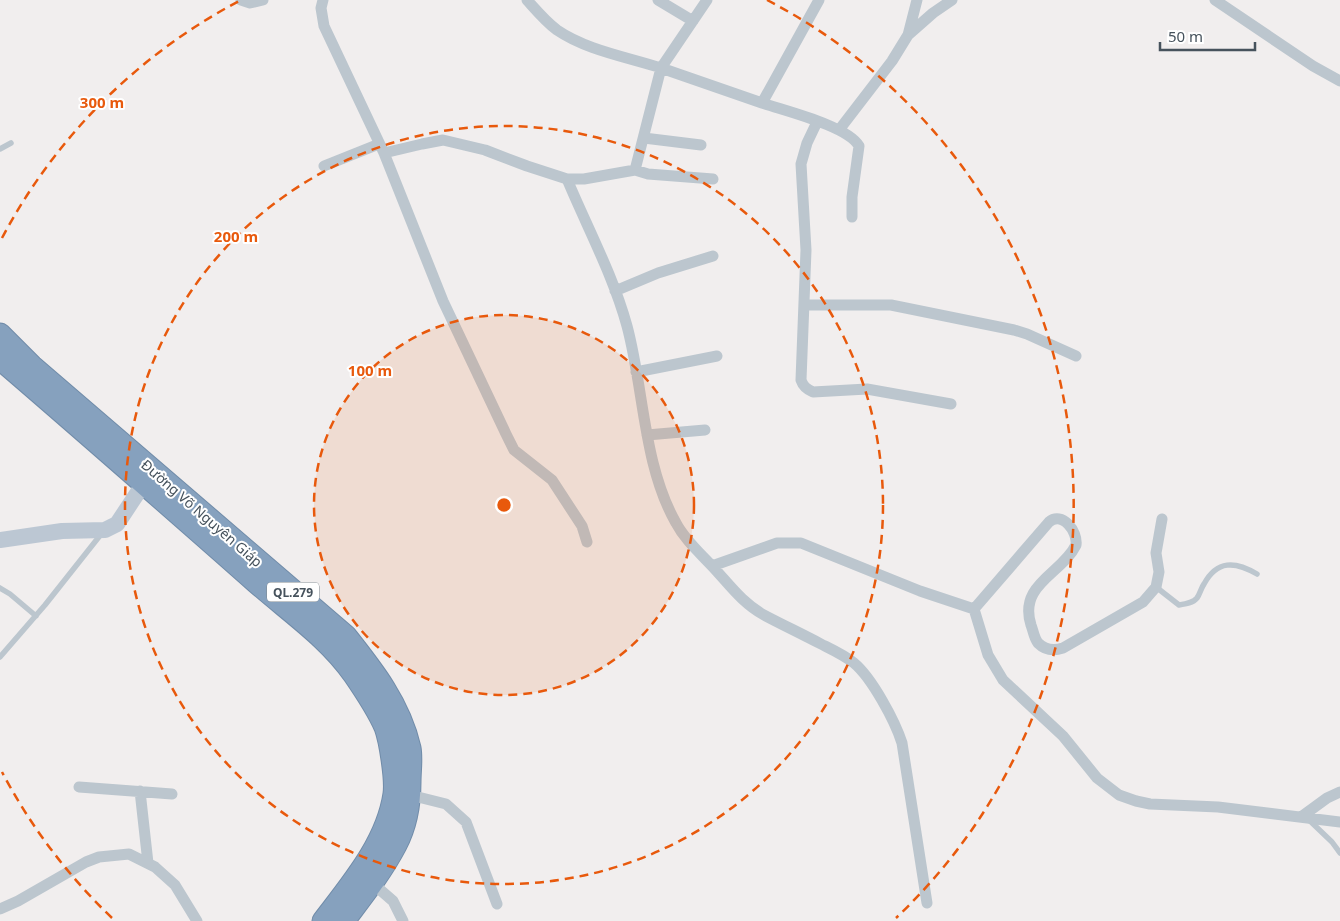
<svg xmlns="http://www.w3.org/2000/svg" width="1340" height="921" font-family="'Noto Sans',sans-serif">
  <style>
    .lines { fill: none; stroke-linecap: round; stroke-linejoin: round }
    .highway-casing { stroke: #718ca9; stroke-width: 23 }
    .lane { stroke: #bcc6ce; stroke-width: 5.5 }
    .street { stroke: #bcc6ce; stroke-width: 11 }
    .secondary { stroke: #bcc7d3; stroke-width: 16 }
    .highway { stroke: #86a1be; stroke-width: 21 }
    .ring { fill: none; stroke: #e8590c; stroke-width: 2.5; stroke-dasharray: 9 6 }
    .labels { text-anchor: middle; dominant-baseline: central; stroke-width: 4; stroke-linejoin: round; paint-order: stroke }
    .shield { fill: #fff; stroke: #7e868d; stroke-width: 1 }
    .shield-label { font-size: 12px; font-weight: bold; fill: #46525c }
    .street-label { font-size: 14px; fill: #46525c; stroke: #fff }
    .centre { fill: #e8590c; stroke: #fff; stroke-width: 2.5 }
    .ring-label { font-size: 15px; text-anchor: middle; font-weight: bold; fill: #e8590c; stroke: #fff; stroke-width: 4; stroke-linejoin: round; paint-order: stroke }
  </style>
  <rect width="100%" height="100%" fill="#f1eeee"/>
  <g class="lines">
    <defs>
      <path id="highway" d="M0,334L32,366L346,636C373,670 400,704 410,748C412,758 410,771 410,782C410,804 406,826 396,845C382,872 362,897 344,921
        M0,359C84,431 167,504 250,577C285,609 327,636 354,675C365,691 377,709 385,727C390,741 396,779 394,794C387,842 352,883 323,921"/>
    </defs>
    <use href="#highway" class="highway-casing"/>
    <path class="lane" d="M0,149L11,143
      M1156,587L1179,605C1186,604 1193,603 1197,598C1200,594 1201,588 1204,584C1217,560 1235,561 1257,574
      M0,588L10,594L36,616
      M0,657L45,605L102,533
      M1309,820L1332,842L1340,853"/>
    <path class="street" d="M241,0L250,3L263,0
      M323,0L321,8L324,26L384,153L443,301L506,434L514,450L552,480L582,526L587,542
      M527,0C536,10 546,22 557,30C586,50 627,57 661,68L707,0
      M658,0L693,21
      M819,0L762,103C785,111 848,126 859,146L852,197V217
      M1215,0L1313,66L1340,81
      M908,35L933,13L952,0
      M817,122L807,143L801,164L806,250L801,380C803,386 806,389 813,392L867,389L951,404
      M839,130L892,61L908,35L917,0
      M644,138L701,145
      M384,153L422,144L443,140L485,150L527,166L567,179H584L635,170
      M324,166L379,144
      M567,179C587,227 613,275 627,326C644,389 643,465 676,523C685,540 699,552 712,566C729,584 742,603 764,615C783,625 802,634 821,644C833,650 844,655 854,663C872,678 895,721 902,743L927,903
      M713,179L648,174L635,170L661,68L762,103
      M615,291L658,273L713,256
      M805,305H891L1014,330L1027,334L1076,356
      M636,372L717,356
      M647,435L705,430
      M712,566L777,543H801L920,591L974,609
      M974,609L1049,522C1062,511 1078,531 1076,545C1062,574 1018,584 1031,625C1033,630 1034,638 1038,643C1045,650 1054,651 1063,648L1143,602L1156,587L1159,572L1156,553L1162,519
      M974,609L988,655L1003,680L1063,736L1097,778L1119,795L1136,801L1150,804L1218,807L1340,822
      M79,787L172,794
      M140,791L148,863
      M410,795L446,804L466,822L497,904
      M1301,817L1327,798L1340,792
      M370,881L393,901L403,921
      M0,909L18,901L86,862L99,857L129,854L155,867L175,885L197,921"/>
    <path class="secondary" d="M0,540L62,531L105,530L117,524L150,474"/>
    <use href="#highway" class="highway"/>
  </g>
  <circle cx="504" cy="505" r="190" fill="#e8590c" fill-opacity=".12"/>
  <g class="ring">
    <circle cx="504" cy="505" r="190"/>
    <circle cx="504" cy="505" r="379"/>
    <path d="M112 918A569 569 0 0 1 2 772M2 238A569 569 0 0 1 241 0M767 0A569 569 0 0 1 896 918"/>
  </g>
  <g class="labels">
    <rect class="shield" x="267" y="582.5" width="52" height="19" rx="4"/>
    <g class="shield-label">
      <text x="293" y="592">QL.279</text>
    </g>
    <g class="street-label">
      <text transform="translate(202 513) rotate(41)">Đường Võ Nguyên Giáp</text>
    </g>
  </g>
  <circle cx="504" cy="505" r="8" class="centre"/>
  <g class="ring-label">
    <text x="102" y="108">300 m</text>
    <text x="236" y="242">200 m</text>
    <text x="370" y="376">100 m</text>
  </g>
  <path d="M1160 42v8h95v-8" fill="none" stroke="#46525c" stroke-width="2.5"/>
  <text x="1168" y="42" font-size="15" fill="#46525c" stroke="#ffffff" stroke-width="4" paint-order="stroke">50 m</text>
</svg>
